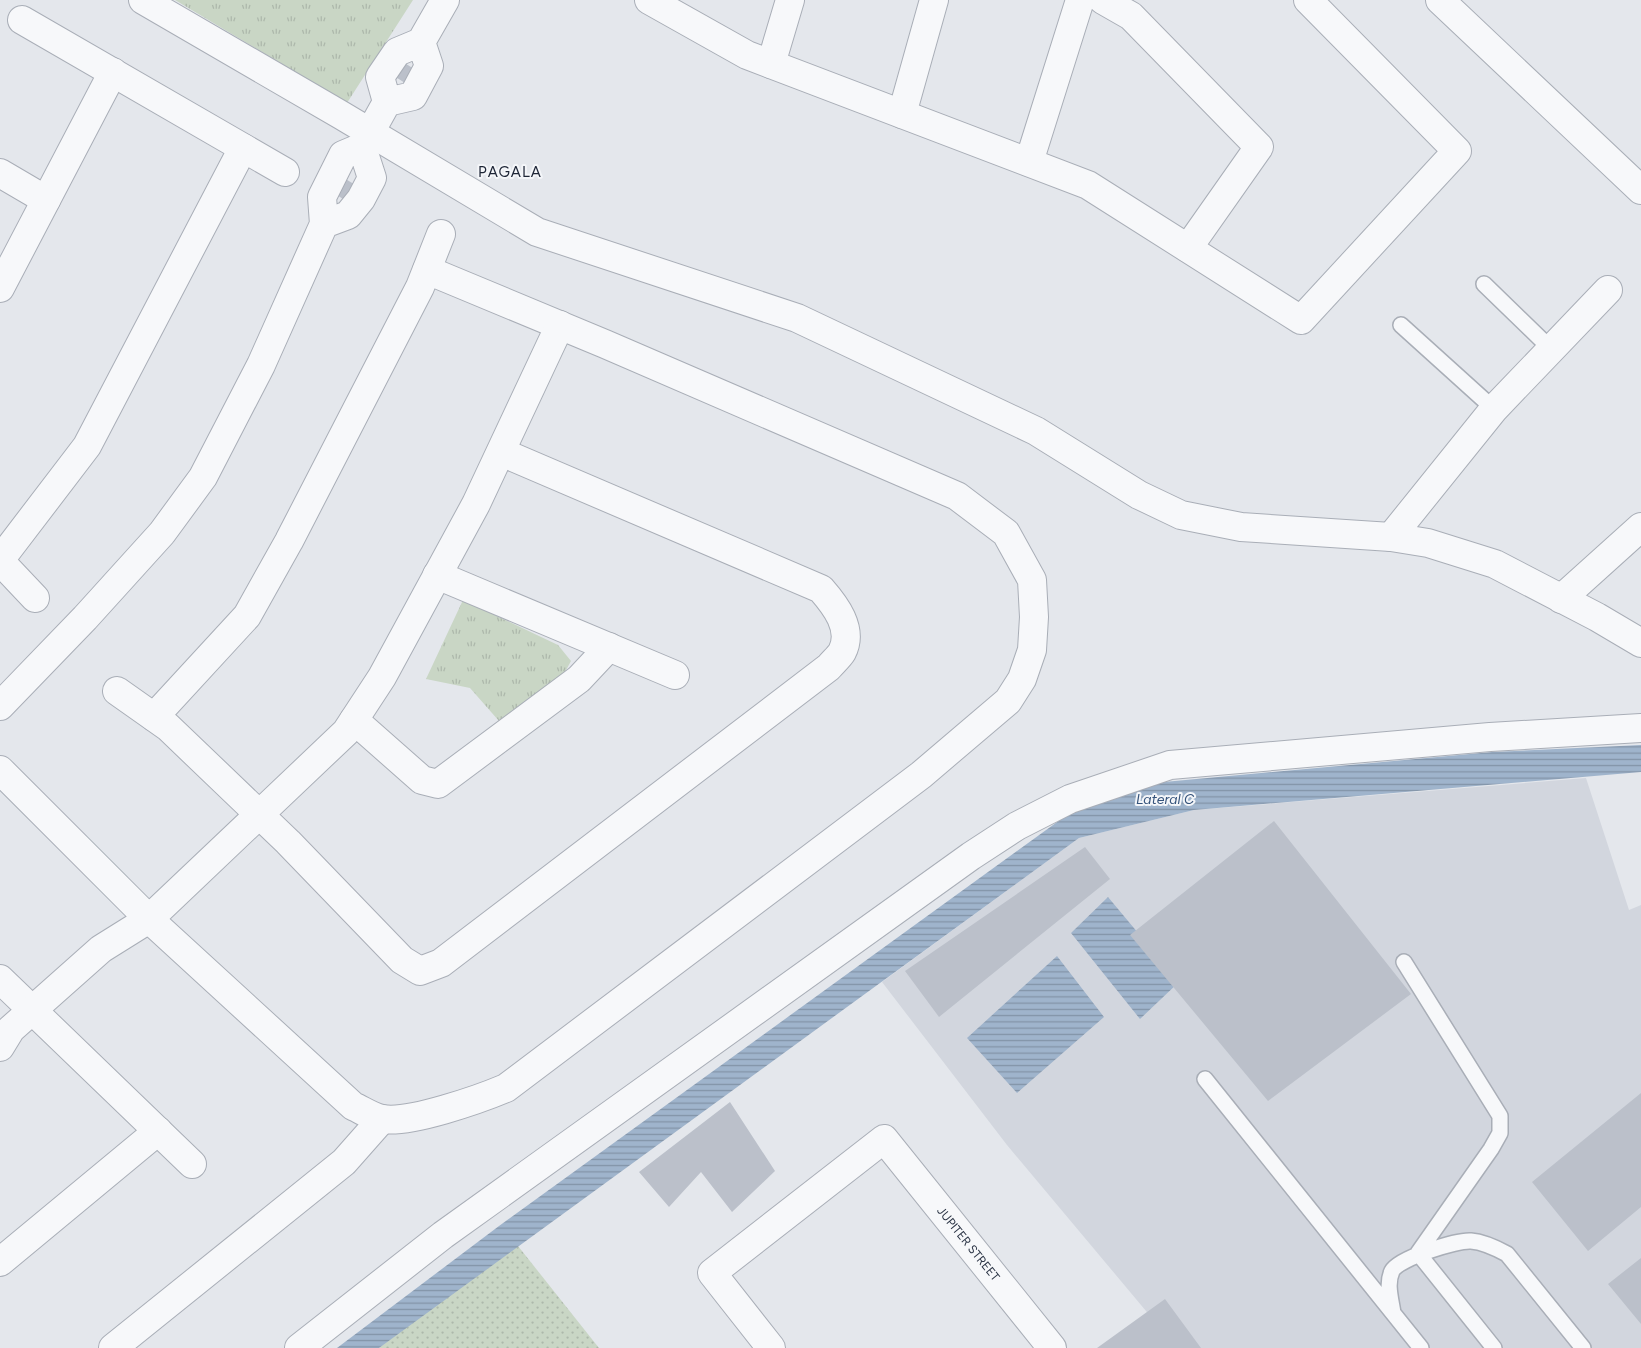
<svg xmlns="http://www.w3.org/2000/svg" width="1641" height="1348" font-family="Figtree,sans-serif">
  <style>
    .built { fill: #d2d6de }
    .grass { fill: url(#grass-dots) }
    .park { fill: url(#park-tufts) }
    .water { fill: url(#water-rules) }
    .building { fill: #bbc0ca }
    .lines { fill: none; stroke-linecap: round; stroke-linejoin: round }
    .service-casing { stroke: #a9aeb7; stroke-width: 18 }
    .minor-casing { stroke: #a9aeb7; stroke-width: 30 }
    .tertiary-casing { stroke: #a9aeb7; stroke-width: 30 }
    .service { stroke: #f7f8fa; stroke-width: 15 }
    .minor { stroke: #f7f8fa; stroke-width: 28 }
    .tertiary { stroke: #f7f8fa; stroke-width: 28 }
    .labels { text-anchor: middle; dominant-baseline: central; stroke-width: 4; stroke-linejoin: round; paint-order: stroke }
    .street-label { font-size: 12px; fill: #2b3445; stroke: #f4f6f9 }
    .water-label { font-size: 14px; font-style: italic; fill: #34527a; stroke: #f4f6f9 }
    .quarter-label { font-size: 15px; letter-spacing: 1px; fill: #1d2536; stroke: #f4f6f9 }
  </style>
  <defs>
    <pattern id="grass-dots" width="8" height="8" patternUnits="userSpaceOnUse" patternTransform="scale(1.25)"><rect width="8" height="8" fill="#c9d6c5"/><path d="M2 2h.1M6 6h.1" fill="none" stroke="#adb8ab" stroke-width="1.8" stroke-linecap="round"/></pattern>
    <pattern id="park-tufts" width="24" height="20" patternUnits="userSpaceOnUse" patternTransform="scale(1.25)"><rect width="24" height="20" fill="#c9d6c5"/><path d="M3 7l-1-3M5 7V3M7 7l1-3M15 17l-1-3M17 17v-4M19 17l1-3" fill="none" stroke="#adb8ab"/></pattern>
    <pattern id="water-rules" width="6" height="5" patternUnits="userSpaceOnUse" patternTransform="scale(1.25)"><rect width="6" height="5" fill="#9fb4cc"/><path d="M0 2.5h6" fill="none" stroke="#8293a7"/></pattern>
  </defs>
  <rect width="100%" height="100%" fill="#e4e7ec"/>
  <path class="built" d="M1586,778L1629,910L1641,905V1348H1177L1007,1145L882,982L1079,838L1194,810Z"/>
  <path class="grass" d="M518,1246L599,1348H379L387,1341Z"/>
  <path class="park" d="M175,0H413L347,103Z
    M463,600L558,645L571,661L565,672L499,721L470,688L426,679Z"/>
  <path class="water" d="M1641,745V772L1194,810L1079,838L379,1348H337L499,1226L1071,812L1164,782L1492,752Z
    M1108,897L1179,982L1140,1019L1071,933Z
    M1057,956L1104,1017L1017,1093L967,1038Z"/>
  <path class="building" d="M400,60L414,69L405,83L391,74Z
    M344,178L357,186L346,201L334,193Z
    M1274,821L1411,994L1268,1101L1130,935Z
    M1085,847L1110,879L939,1017L905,971Z
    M1641,1093V1207L1588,1251L1532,1182Z
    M730,1102L775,1171L732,1212L701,1172L669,1207L639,1172Z
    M1641,1258V1324L1608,1284Z
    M1165,1299L1201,1348H1097Z"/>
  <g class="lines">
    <defs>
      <path id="service" d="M1484,284L1551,349
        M1401,325L1494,409
        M1404,962L1500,1116V1133L1491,1149L1418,1253
        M1205,1079L1421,1348
        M1418,1253L1494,1348
        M1393,1313C1391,1299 1386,1284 1392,1271C1399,1258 1457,1240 1471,1241C1484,1242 1496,1248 1507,1254L1583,1348"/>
      <g id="minor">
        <path d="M143,0L341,115L537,232L797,318L1036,431L1139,495L1181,515L1241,527L1391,537L1428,543L1495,564L1597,617L1641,643"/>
        <path d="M649,0L747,55L1088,185L1301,320L1457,151L1308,0"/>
        <path d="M1103,0L1131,16L1259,147L1188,248"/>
        <path d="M1440,0L1641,190"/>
        <path d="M22,20L285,172"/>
        <path d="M771,64L790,0"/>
        <path d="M902,114L934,0"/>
        <path d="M1029,162L1080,0"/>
        <path d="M0,173L46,200"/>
        <path d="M0,288L113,72"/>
        <path d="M1391,537L1494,409L1608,290"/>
        <path d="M0,560L87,446L243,148"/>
        <path d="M0,561L35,598"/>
        <path d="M437,575L675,675"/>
        <path d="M1561,599L1641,527"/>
        <path d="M117,691L168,727L288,842L402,960L420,971L441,963L829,667C833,662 839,657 842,652C854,629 835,605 821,589L501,452"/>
        <path d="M154,717L247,616L289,541L420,287L441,234"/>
        <path d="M354,720L422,780L438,784L579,679L609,647"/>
        <path d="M0,770L149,919L353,1106C362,1110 372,1117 382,1119C409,1124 480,1099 506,1088L921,775L1008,701L1022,679L1032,650L1034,617L1032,580L1006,533L957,496L605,344L427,270"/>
        <path d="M0,979L192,1164"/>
        <path d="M0,1047L11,1029L101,949L149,919L346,732L382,677L476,504L560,325"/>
        <path d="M0,1262L158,1131"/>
        <path d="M113,1348L344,1162L382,1119"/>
        <path d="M299,1348L443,1235L971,856L1017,826L1070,799L1170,765L1490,737L1641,728"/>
        <path id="s1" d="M771,1348L712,1273L884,1139L1052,1348"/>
      </g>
      <path id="tertiary" d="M387,102L413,96L429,66L421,42
        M324,224L348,215L361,199L372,178L362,147
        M0,706L85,618L162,533L203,477L261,365L324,224L322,197L343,155L362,147L387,102L380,77L397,52L421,42L445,0"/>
    </defs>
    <use href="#service" class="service-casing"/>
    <use href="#minor" class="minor-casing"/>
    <use href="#tertiary" class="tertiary-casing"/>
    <use href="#service" class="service"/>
    <use href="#minor" class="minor"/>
    <use href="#tertiary" class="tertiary"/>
  </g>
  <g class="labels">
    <g class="street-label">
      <text stroke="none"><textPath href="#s1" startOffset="448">JUPITER STREET</textPath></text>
    </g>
    <g class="water-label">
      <text x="1165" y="799">Lateral C</text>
    </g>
    <g class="quarter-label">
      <text x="510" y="172">PAGALA</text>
    </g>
  </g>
</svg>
